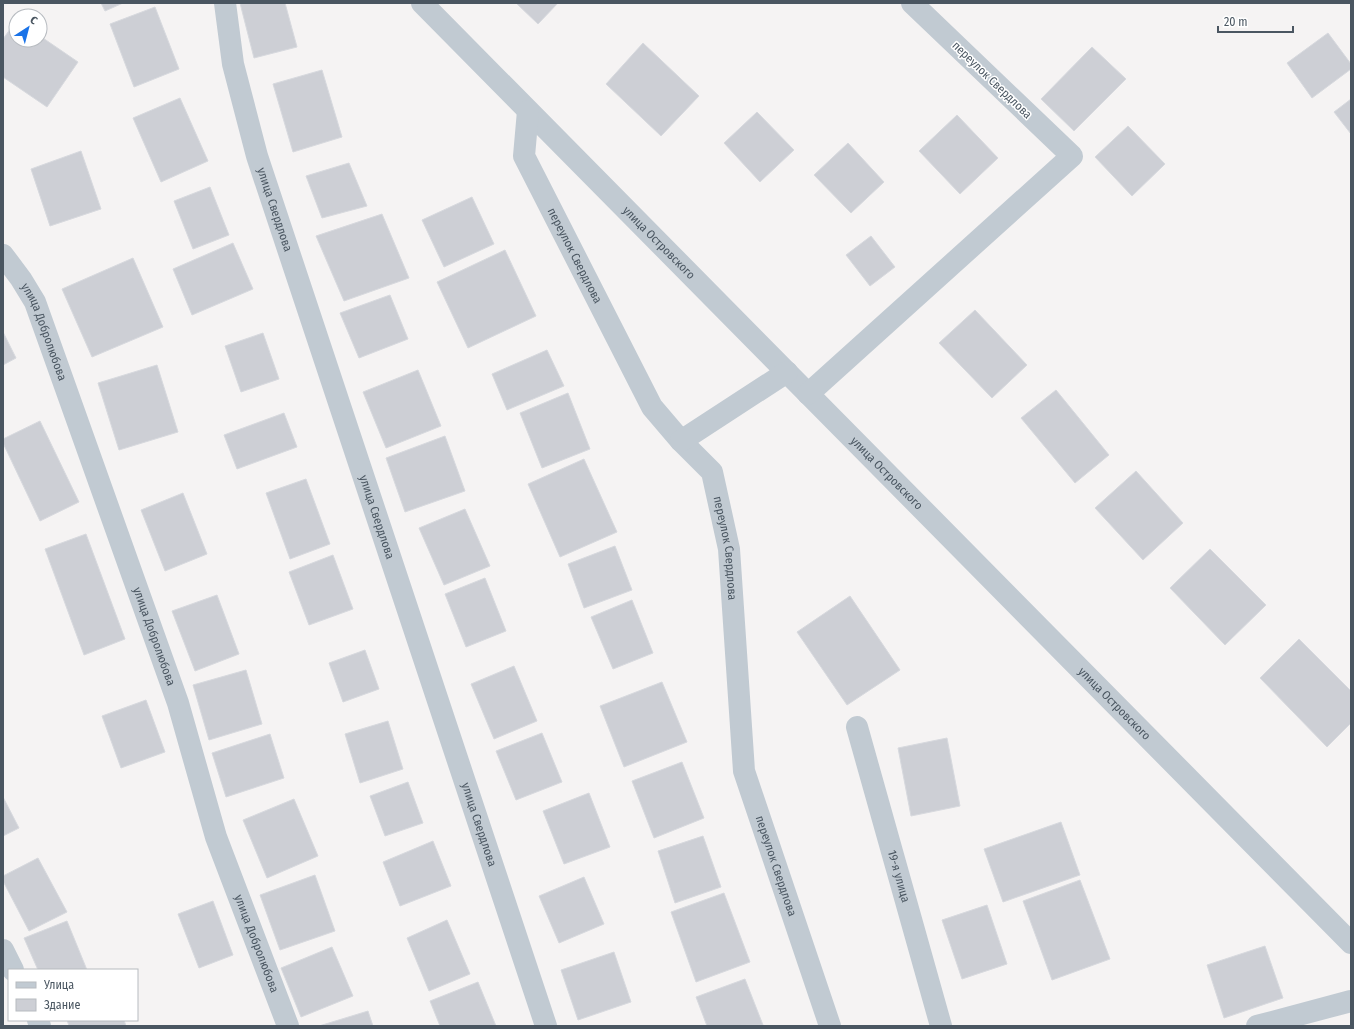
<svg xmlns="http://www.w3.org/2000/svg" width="1354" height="1029" font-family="'Fira Sans Condensed',sans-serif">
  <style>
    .building { fill: #cdcfd5; stroke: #d7d9de }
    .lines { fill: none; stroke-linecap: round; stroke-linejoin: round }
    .minor { stroke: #c1cad2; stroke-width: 22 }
    .labels { text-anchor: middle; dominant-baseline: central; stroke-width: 3; stroke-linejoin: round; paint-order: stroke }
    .street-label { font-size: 12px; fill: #4a5661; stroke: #fff }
  </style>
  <rect width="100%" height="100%" fill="#f5f3f3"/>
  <path class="building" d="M101,3H123L105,11Z
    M240,3H285L297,47L254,58Z
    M516,3H558L538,24Z
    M155,7L179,69L134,87L110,24Z
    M16,21V40H40V36L78,62L47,107L3,77V39Z
    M1328,33L1351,64V69L1312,98L1287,63Z
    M643,43L699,96L661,136L606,84Z
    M1092,47L1126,79L1074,131L1041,99Z
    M322,70L342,137L293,152L273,84Z
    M180,98L208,161L161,182L133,118Z
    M1351,99V134L1334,112Z
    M757,112L794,150L760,182L724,143Z
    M957,115L998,158L960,194L919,151Z
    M1128,126L1165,164L1132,196L1095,157Z
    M848,143L884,182L851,213L814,175Z
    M81,151L101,209L50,226L31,169Z
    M349,163L367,206L322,218L306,176Z
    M210,187L229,235L193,249L174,201Z
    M472,197L494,244L444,267L422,220Z
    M382,214L409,278L344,301L316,236Z
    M871,236L895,267L870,286L846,255Z
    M233,243L253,289L192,315L173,269Z
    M505,250L536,316L468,348L437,282Z
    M133,258L163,327L92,357L62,289Z
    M390,295L408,339L359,358L340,313Z
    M975,310L1027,365L992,398L939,343Z
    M3,332L16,358L3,365Z
    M263,333L279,379L241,392L225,346Z
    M547,350L564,386L507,410L492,374Z
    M157,365L178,432L119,450L98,383Z
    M418,370L441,426L386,448L363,392Z
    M1056,390L1109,455L1075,483L1021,418Z
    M568,393L590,449L542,468L520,413Z
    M284,413L297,447L237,469L224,435Z
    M40,421L79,502L40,521L3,443V439Z
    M445,436L465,491L405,512L386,458Z
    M584,459L617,532L560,557L528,484Z
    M1136,471L1183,523L1143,560L1095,508Z
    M306,479L330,544L290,559L266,493Z
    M183,493L207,554L165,571L141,510Z
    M465,509L490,566L444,585L419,528Z
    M86,534L125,639L84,655L45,549Z
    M615,546L632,590L584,608L568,564Z
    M1210,549L1266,605L1225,645L1170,588Z
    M333,555L353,609L309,625L289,572Z
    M485,578L506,631L466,647L445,594Z
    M217,595L239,654L195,671L172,611Z
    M850,596L900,670L847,705L797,632Z
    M632,600L653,653L613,669L591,617Z
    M1299,639L1351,691V723L1327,747L1260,678Z
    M365,650L379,689L343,702L329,663Z
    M514,666L537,721L494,739L471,684Z
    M246,670L262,724L209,740L193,685Z
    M662,682L687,742L624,767L600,706Z
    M146,700L165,752L121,768L102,716Z
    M388,721L403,769L360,783L345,734Z
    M542,733L562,782L516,800L496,751Z
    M270,734L284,778L226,797L212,753Z
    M947,738L960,806L911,816L898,748Z
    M682,762L704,818L654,838L632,781Z
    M408,782L423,823L385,836L370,796Z
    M589,793L610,847L564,864L543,811Z
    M3,797L19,828L3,836Z
    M294,799L318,856L267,878L243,820Z
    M1061,822L1080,875L1003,902L984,849Z
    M703,836L721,887L675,903L658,851Z
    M433,841L451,886L400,906L383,862Z
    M38,858L67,912L29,931L3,881V876Z
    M315,875L335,931L280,950L260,895Z
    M584,877L604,924L559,943L539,896Z
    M1080,880L1110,959L1052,980L1023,901Z
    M724,893L750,962L696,982L671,912Z
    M213,901L233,955L199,968L178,914Z
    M987,905L1007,964L962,979L942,920Z
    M447,920L470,974L429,991L407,938Z
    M67,921L87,970H38L24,938Z
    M1265,946L1283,998L1224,1018L1207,965Z
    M332,947L353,996L301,1017L281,968Z
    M614,952L631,1002L578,1020L561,970Z
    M745,979L763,1025L707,1026L696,997Z
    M478,982L496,1026H440L430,1001Z
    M368,1011L373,1026H319Z
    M67,1020H124L126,1026H69Z"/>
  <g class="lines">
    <g class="minor">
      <path id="s1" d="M225,3L233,64L257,156L546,1026"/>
      <path id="s2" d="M422,3L1351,943"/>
      <path id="s3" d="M528,111L524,156L652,407L681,441L712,472L729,549L744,771L830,1026"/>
      <path id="s4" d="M3,255L21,279L35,302L178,703L216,837L288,1026"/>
      <path d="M808,394L1072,156L912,3"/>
      <path d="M681,441L787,372"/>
      <path id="s5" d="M857,727L941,1026"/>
      <path d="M3,950L13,970"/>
      <path d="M38,1020L40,1026"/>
      <path d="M1257,1026L1351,1001"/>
    </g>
  </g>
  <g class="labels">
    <g class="street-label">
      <text transform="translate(992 80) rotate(44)">переулок Свердлова</text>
      <text stroke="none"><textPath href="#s1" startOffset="213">улица Свердлова</textPath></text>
      <text stroke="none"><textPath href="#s2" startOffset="337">улица Островского</textPath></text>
      <text stroke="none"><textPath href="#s3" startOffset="157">переулок Свердлова</textPath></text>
      <text stroke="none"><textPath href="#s4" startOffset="88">улица Добролюбова</textPath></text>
      <text stroke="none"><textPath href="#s2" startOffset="661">улица Островского</textPath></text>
      <text stroke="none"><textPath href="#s1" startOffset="537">улица Свердлова</textPath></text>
      <text stroke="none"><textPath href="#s3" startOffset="493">переулок Свердлова</textPath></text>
      <text stroke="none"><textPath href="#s4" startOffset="412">улица Добролюбова</textPath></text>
      <text stroke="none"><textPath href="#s2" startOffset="985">улица Островского</textPath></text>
      <text stroke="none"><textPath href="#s1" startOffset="861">улица Свердлова</textPath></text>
      <text stroke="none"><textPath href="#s3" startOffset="817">переулок Свердлова</textPath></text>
      <text stroke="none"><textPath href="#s5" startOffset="155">19-я улица</textPath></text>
      <text stroke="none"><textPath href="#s4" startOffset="736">улица Добролюбова</textPath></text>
    </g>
  </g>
  <rect width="1354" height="1029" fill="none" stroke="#4a5661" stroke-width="8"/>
  <rect x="8" y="969" width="130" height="52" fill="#ffffff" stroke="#b7bbc0"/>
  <rect x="16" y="982" width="20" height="6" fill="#c1cad2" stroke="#b7bbc0"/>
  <text x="44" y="989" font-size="12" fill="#4a5661">Улица</text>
  <rect x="16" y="999" width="20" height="12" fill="#cdcfd5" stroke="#b7bbc0"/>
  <text x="44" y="1009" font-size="12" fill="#4a5661">Здание</text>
  <g transform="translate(28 28) rotate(36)"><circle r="19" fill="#ffffff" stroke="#b7bbc0"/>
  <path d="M0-3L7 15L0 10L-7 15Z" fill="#1a73e8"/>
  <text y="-6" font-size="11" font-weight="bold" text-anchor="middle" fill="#4a5661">С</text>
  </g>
  <path d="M1218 26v6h75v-6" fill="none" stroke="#4a5661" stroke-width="2"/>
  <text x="1224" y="26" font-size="12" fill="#4a5661" stroke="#ffffff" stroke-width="3" paint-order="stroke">20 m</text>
</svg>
